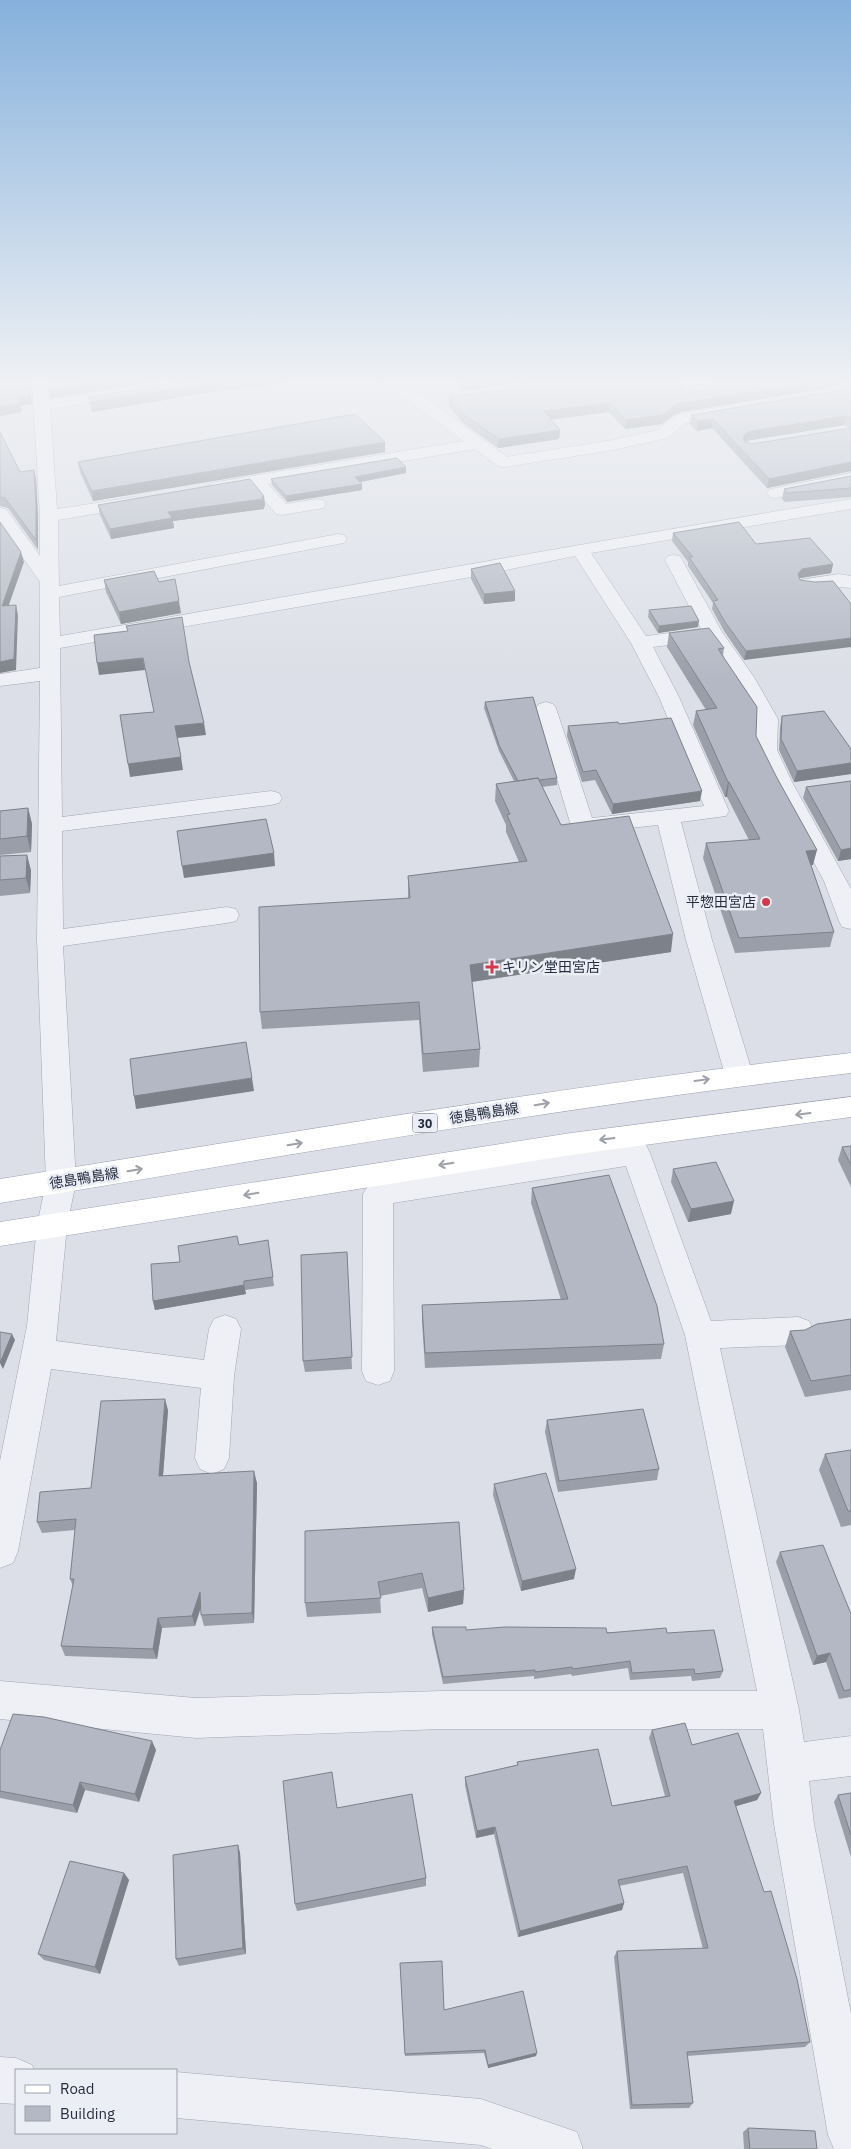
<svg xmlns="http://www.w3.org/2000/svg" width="851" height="2149" font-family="'IBM Plex Sans','Noto Sans JP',sans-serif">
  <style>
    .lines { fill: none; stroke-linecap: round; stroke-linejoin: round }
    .minor-casing { stroke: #a1a6b1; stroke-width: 1 }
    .major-casing { stroke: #9aa3b3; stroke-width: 1 }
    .minor { fill: #eef0f5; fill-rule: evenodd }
    .major { fill: #fff; fill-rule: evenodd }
    .wall { fill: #9a9ea9; fill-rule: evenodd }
    .shaded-wall { fill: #7d8189 }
    .building { fill: #b3b8c4; stroke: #7d8189 }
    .oneway { stroke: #9da0a8 }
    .poi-dot { fill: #d53848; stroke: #ebeef5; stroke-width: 2 }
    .labels { text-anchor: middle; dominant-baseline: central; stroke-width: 5; stroke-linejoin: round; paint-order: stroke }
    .shield { fill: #ebeef5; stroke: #606775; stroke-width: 1 }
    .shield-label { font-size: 12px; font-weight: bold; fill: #252d3e }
    .poi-label { font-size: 14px; fill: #252d3e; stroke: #ebeef5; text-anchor: end }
    .street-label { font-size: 14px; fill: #252d3e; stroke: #ebeef5 }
  </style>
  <rect width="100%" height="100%" fill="#dcdfe7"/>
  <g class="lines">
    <defs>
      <path id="minor" d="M32,380H48L49,400L124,388L129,390L132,393L129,396L124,398L50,409L57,509L135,497L141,498L144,502L141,506L135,507L58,520L59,586L338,534L344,535L347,539L344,543L338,544L59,597L60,636C324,591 587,542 851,499V509L591,553L646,636L701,629L665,560L668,556L674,555L680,556L722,632L754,677L778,719L777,750L792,782L851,889V929L842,927L839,921L824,881L770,782L755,750L756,719L734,677L708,640L653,647L679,697L729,811L726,816L681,822L712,940L753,1075L749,1082L739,1085L729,1082L725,1075L686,940L658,825L583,833L575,831L571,826L536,708L539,704L546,702L553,704L556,708L592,818L704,806L659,697L631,643L575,556L471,577L60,648L62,817L271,791L279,793L282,798L279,803L271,805L62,831L63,929L227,907L236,909L239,915L236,921L227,923L63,946L76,1182L67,1226L56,1341L204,1360L209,1329L214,1319L225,1315L236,1319L241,1329L234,1376L229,1458L224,1469L212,1474L200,1469L195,1458L201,1388L51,1369L18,1551L13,1563L0,1568V1461L27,1326L37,1226L46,1182L37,939L40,681L0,686V674L40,668V582L0,525V508L6,509L40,556V516Z
        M379,380H397L431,402L507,457L613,440L658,430L675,416L681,414L728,406L734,408L736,411L734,414L728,416L686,423L669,437L663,439L613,450L504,467L498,466L475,449L268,484L286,504L317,499L323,500L326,504L323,508L282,515L276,514L252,486L217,492L211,491L209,487L211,483L217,482L464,441Z
        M851,473V483L776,498L770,497L767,493L770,489L776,488Z
        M839,574L851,576V588C834,585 817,592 800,588L798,584L800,580Z
        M636,1142L646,1145L650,1153L711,1321L798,1317L809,1321L814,1331L809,1341L798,1345L720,1348L799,1710L804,1742L851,1736V1776L809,1781L814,1824L851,2014V2149H834L828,2135L774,1824L763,1729H442L196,1738L0,1719V1681L196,1698L442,1691H757L685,1335L626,1166L393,1203L394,1371L390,1381L378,1385L366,1381L362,1371L363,1194L368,1186L378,1182Z
        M0,2057L16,2058L32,2065L34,2070H16V2104L0,2103Z
        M176,2072L481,2099L577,2132L583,2149H492L481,2145L176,2118Z"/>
      <path id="major" d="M851,1053V1073C566,1106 283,1156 0,1203V1179C283,1134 566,1085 851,1053Z
        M851,1097V1117L571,1155L0,1246V1222L571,1133Z"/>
    </defs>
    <use href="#minor" class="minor-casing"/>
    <use href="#major" class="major-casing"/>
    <use href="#minor" class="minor"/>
    <use href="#major" class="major"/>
  </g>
  <path class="wall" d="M201,380H304L232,390L231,389L92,412L90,406L88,397Z
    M455,380H676L686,393L831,388L681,412L674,415L662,424L625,429L609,412L551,420L560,430L559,439L498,448L463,423L449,406V397L521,387L525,385L520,382L463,391Z
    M851,387V471L767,488L712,428L697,431L690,424L691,415L843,390ZM844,425L850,428L752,444L745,442L751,440Z
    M0,432L20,472L36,479L38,516V550L8,508L0,506Z
    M385,452L93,501L80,472L78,462Z
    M406,473L360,482L362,490L287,502L272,485L271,479Z
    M851,476V497L785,502L782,499L784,489Z
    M264,496L265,506L264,507V509L173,521L174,528L111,539L100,515L98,505Z
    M673,533L756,544L833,564L831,573L800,578L744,660L724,631L712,609L713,603L688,566V562L672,541Z
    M471,569L515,591V601L484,604L471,579Z
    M104,580L159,582L181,613L121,624L106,592Z
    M649,610L698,627L658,633L648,617Z
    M669,633L724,648L723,655L756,736L813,865H811L834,932L830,947L735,953L703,858L706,843L749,840L727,797H725L693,725L696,711L706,710L667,647Z
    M485,702L557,778V785L542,787L561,825L671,952L472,982L480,1049L479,1067L423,1072L419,1020L262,1029L260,1012L408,898V876L519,862L506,832V825L495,801L496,784L514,781L499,751L484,708Z
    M782,716L851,749V774L794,782L779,750L780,727Z
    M619,724L700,801L612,814L595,780L582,782L567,736L568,726Z
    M806,787L851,859L838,861L803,798Z
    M28,808L32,824L31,852L0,855V811Z
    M27,855L31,871L30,893L0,896V856Z
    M851,1146V1187L838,1160L842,1147Z
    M673,1169L731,1214L688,1222L671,1182Z
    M532,1188L664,1344L661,1359L425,1368L422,1321V1305L561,1300L531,1203Z
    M268,1240L274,1286L245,1290L246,1294L155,1310L153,1301L180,1262L239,1245Z
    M347,1252L352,1369L305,1372L303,1361Z
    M851,1319V1390L805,1397L785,1347L790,1331L805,1330Z
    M168,1410L163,1476L257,1483L254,1623L204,1626L201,1615V1608L195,1626L162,1628L157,1659L65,1656L61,1646L73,1586L70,1579L75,1530L42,1533L37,1522L91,1488Z
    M547,1420L659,1469L657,1480L558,1492L545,1432Z
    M851,1450V1525L841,1527L819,1470L825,1454Z
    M494,1484L574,1579L521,1591L493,1495Z
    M459,1522L464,1590L463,1604L428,1612L422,1588L380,1596L381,1613L307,1617L305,1603Z
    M780,1552L851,1614V1697L839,1699L826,1662L813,1665L776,1562Z
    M432,1627L466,1630L667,1633L723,1671L720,1678L692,1681L691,1676L630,1680L628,1668L572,1676L571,1674L534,1679V1676L443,1684L432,1634Z
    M652,1730L692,1745L761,1793L757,1800L736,1806L810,2042L805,2047L687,2056L693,2103L689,2108L630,2109L614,1957L617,1951L703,1949L683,1873L619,1886L624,1903L622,1910L518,1937L494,1834L476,1838L465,1785V1777L517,1765V1762L612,1806L665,1796L649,1738Z
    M0,1750H156L139,1802L85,1790L77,1813L0,1798Z
    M851,1793V1857L834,1802L838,1795Z
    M337,1808L426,1878V1886L297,1911L295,1904Z
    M238,1845L240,1853L246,1954L179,1966L176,1959Z
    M124,1873L129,1880L100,1974L44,1960L38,1954Z
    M400,1963L444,2010L536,2056L488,2068L484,2053L405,2056Z
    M748,2128L817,2149H744L743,2132Z"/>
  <path class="shaded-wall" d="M29,380H30L32,404L21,406L22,412L0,416V407L17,397Z
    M108,380H170L51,398L49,389Z
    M226,380H230L231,389L92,412L91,402Z
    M239,380H304L232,390L231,382Z
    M472,380H520V382L463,391V382Z
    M826,380H851L831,388L681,412L674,415L662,424L625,429L626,420L682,403Z
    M610,403L609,412L544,420V411Z
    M846,416L844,425L751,440L744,442L743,437L746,433L752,431Z
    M713,419L712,428L697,431L698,421Z
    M560,430L559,439L498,448L499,439Z
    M385,442V452L93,501L92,491Z
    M851,462V471L767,488L769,479Z
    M406,467V473L355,483V477Z
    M34,470L36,479L38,516V550L36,540Z
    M362,484V490L287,502L286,496Z
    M264,496L265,506L264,507V509L173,521L174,528L111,539L110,529L168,512Z
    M21,552L24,562L5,616L2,606Z
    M833,564L831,573L800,578L798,574L802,569Z
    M515,591V601L484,604V594Z
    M179,601L181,613L121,624L119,612Z
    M16,605L18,615L16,670L0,673V662Z
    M699,621L698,627L658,633L659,626Z
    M851,638V647L744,660L746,651Z
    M143,658L145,670L99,675L97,663Z
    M204,723L206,735L177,738L175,726Z
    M181,757L183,770L130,777L128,764Z
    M851,763V774L794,782L797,771Z
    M728,782H729L727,797H725Z
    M702,791L700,801L612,814L613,804Z
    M28,808L32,824L31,852L27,836Z
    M851,848V859L838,861L841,850Z
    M817,850L813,865L802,866L806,851Z
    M274,853L275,866L184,878L182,866Z
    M27,855L31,871L30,893L26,878Z
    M673,934L671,952L470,982V965Z
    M252,1078L254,1091L136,1109L134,1096Z
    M734,1201L731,1214L688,1222L691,1209Z
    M244,1285L246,1294L155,1310L153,1301Z
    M12,1334L15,1340L3,1369L0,1363Z
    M165,1399L168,1410L162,1488L159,1476Z
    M254,1471L257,1483L254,1623L252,1613Z
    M576,1569L574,1579L521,1591L522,1581Z
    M464,1590L463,1604L428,1612V1598Z
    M200,1592L202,1602L195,1626L192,1616Z
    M158,1618L162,1628L157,1659L153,1649Z
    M830,1653L826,1662L813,1665L817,1656Z
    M152,1741L156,1750L139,1802L135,1794Z
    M80,1782L85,1790L77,1813L73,1805Z
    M761,1793L757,1800L730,1808L734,1801Z
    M495,1827L494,1834L476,1838L477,1831Z
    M238,1845L240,1853L246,1954L243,1948Z
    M124,1873L129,1880L100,1974L95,1967Z
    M624,1903L622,1910L518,1937L520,1931Z
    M537,2053L536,2056L488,2068V2065Z"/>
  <path class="building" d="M0,380H29L30,395L17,397L21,403L0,407Z
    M48,380H108L49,389Z
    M201,380H226L91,402L88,397Z
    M529,380H676L686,393L708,390L724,380H826L682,403L675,405L663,415L626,420L610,403L544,411L560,430L499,439L463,414L449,397L521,387L527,384Z
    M851,387V419L846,416L752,431L746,433L743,437L745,442L752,444L851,428V462L769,479L713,419L698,421L691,415L843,390Z
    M355,414L385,442L92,491L78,462Z
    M0,432L20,472L34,470L36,506V540L5,498L0,497Z
    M397,458L406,467L355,477L362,484L286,496L271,479Z
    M851,476V488L787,493L784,489Z
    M250,479L264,496L262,497L263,499L168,512L172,518L110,529L98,505Z
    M0,522L21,552L2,606L16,605L14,659L0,662Z
    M739,522L756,544L810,538L833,564L802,569L798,574L800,580L815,582L833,581L851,604V638L746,651L725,622L713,601L718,600L689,557H693L673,533Z
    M500,563L515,591L484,594L471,569Z
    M154,571L159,582L175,579L179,601L119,612L104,580Z
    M691,606L699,621L659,626L649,610Z
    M182,617L189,662L204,723L175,726L181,757L128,764L120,715L154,712L143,658L97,663L94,635L128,631L126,626Z
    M709,628L724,648L718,649L757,707L756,736L777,778L817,850L806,851L834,932L739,938L706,843L760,839L729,782H728L696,711L717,708L669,633Z
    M533,697L557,778L539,780L538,778L518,781L499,745L485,702Z
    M824,711L851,749V763L797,771L781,739L782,716Z
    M671,718L702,791L613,804L596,770L583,772L568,726L618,722L619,724Z
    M538,778L561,825L629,816L673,934L470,965L480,1049L423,1054L419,1002L260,1012L259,907L410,898L408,876L527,861L507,815L510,814L496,784Z
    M851,781V848L841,850L806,787Z
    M28,808L27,836L0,839V811Z
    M266,819L274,853L182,866L177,831Z
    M27,855L26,878L0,880V856Z
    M246,1042L252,1078L134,1096L130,1059Z
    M851,1146V1165L842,1147Z
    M716,1162L734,1201L691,1209L673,1169Z
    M609,1175L657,1306L664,1344L425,1353L422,1305L568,1299L532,1188Z
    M237,1236L239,1245L268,1240L273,1277L244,1281V1285L153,1301L151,1264L180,1262L178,1246Z
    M347,1252L352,1357L303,1361L301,1255Z
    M851,1319V1375L811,1381L790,1331L805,1330L817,1324Z
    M0,1332L12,1334L0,1363Z
    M165,1399L159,1476L254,1471L252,1613L201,1615L200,1592L192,1616L158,1618L153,1649L61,1646L74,1579H70L76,1519L37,1522L40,1492L91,1488L101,1401Z
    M643,1409L659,1469L559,1481L547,1420Z
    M851,1450V1511H848L825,1454Z
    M546,1473L576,1569L522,1581L494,1484Z
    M459,1522L464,1590L428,1598L422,1573L378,1582L381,1598L305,1603V1531Z
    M823,1545L851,1614V1689L844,1691L830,1653L817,1656L780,1552Z
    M432,1627H466V1630L505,1627L606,1628L607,1633L666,1628L667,1633L714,1630L723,1671L695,1674L694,1669L632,1673L630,1661L573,1669L572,1667L535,1672V1670L443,1677Z
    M13,1714L44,1717L152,1741L135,1794L80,1782L73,1805L0,1791V1750Z
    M685,1723L692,1745L738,1733L761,1793L734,1801L764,1892L771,1891L797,1979L810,2042L687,2052L693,2103L632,2105L617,1951L708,1948L687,1866L618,1880L624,1903L520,1931L495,1827L477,1831L465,1777L518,1765L517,1762L598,1749L612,1806L670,1796L652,1730Z
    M332,1772L337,1808L412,1794L426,1878L295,1904L283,1781Z
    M851,1793V1835L838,1795Z
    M238,1845L243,1948L176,1959L173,1855Z
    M70,1861L124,1873L95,1967L38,1954Z
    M442,1961L444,2010L523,1991L537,2053L488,2065L485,2050L405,2054L400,1963Z
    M748,2128L815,2131L817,2149H750Z"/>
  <defs><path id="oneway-shaft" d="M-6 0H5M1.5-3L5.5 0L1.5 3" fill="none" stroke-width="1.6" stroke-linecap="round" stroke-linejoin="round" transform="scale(1.25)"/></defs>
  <g class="oneway">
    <use href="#oneway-shaft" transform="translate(702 1080) rotate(-8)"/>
    <use href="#oneway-shaft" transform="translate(542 1104) rotate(-9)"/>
    <use href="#oneway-shaft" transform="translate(803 1114) rotate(173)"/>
    <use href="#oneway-shaft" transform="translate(607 1139) rotate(173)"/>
    <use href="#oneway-shaft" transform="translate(295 1144) rotate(-9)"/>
    <use href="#oneway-shaft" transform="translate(446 1164) rotate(171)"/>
    <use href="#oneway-shaft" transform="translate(135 1170) rotate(-9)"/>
    <use href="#oneway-shaft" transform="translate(251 1194) rotate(171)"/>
  </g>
  <linearGradient id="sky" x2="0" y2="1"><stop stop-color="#86b1dc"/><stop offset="0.56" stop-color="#eff1f4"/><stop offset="1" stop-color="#eff1f4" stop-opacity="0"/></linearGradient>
  <rect width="851" height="681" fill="url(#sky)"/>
  <g class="poi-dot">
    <circle cx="766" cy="902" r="5"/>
    <path d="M489.5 959.5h5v5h5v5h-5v5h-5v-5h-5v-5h5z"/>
  </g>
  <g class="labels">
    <rect class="shield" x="412.5" y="1113.5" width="25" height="19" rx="4"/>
    <g class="shield-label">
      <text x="425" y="1123">30</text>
    </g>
    <g class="poi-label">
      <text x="756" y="902">平惣田宮店</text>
      <text x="502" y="967" text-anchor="start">キリン堂田宮店</text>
    </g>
    <g class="street-label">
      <text transform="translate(484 1113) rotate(-9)">徳島鴨島線</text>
      <text transform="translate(84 1178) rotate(-9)">徳島鴨島線</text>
    </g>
  </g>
  <rect x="15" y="2069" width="162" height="65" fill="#ebeef5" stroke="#9ca1ac"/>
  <rect x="25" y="2085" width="25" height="8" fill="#ffffff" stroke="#9ca1ac"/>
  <text x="60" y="2094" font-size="15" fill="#252d3e">Road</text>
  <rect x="25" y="2106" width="25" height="15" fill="#b3b8c4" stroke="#9ca1ac"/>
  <text x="60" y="2119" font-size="15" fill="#252d3e">Building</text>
</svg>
